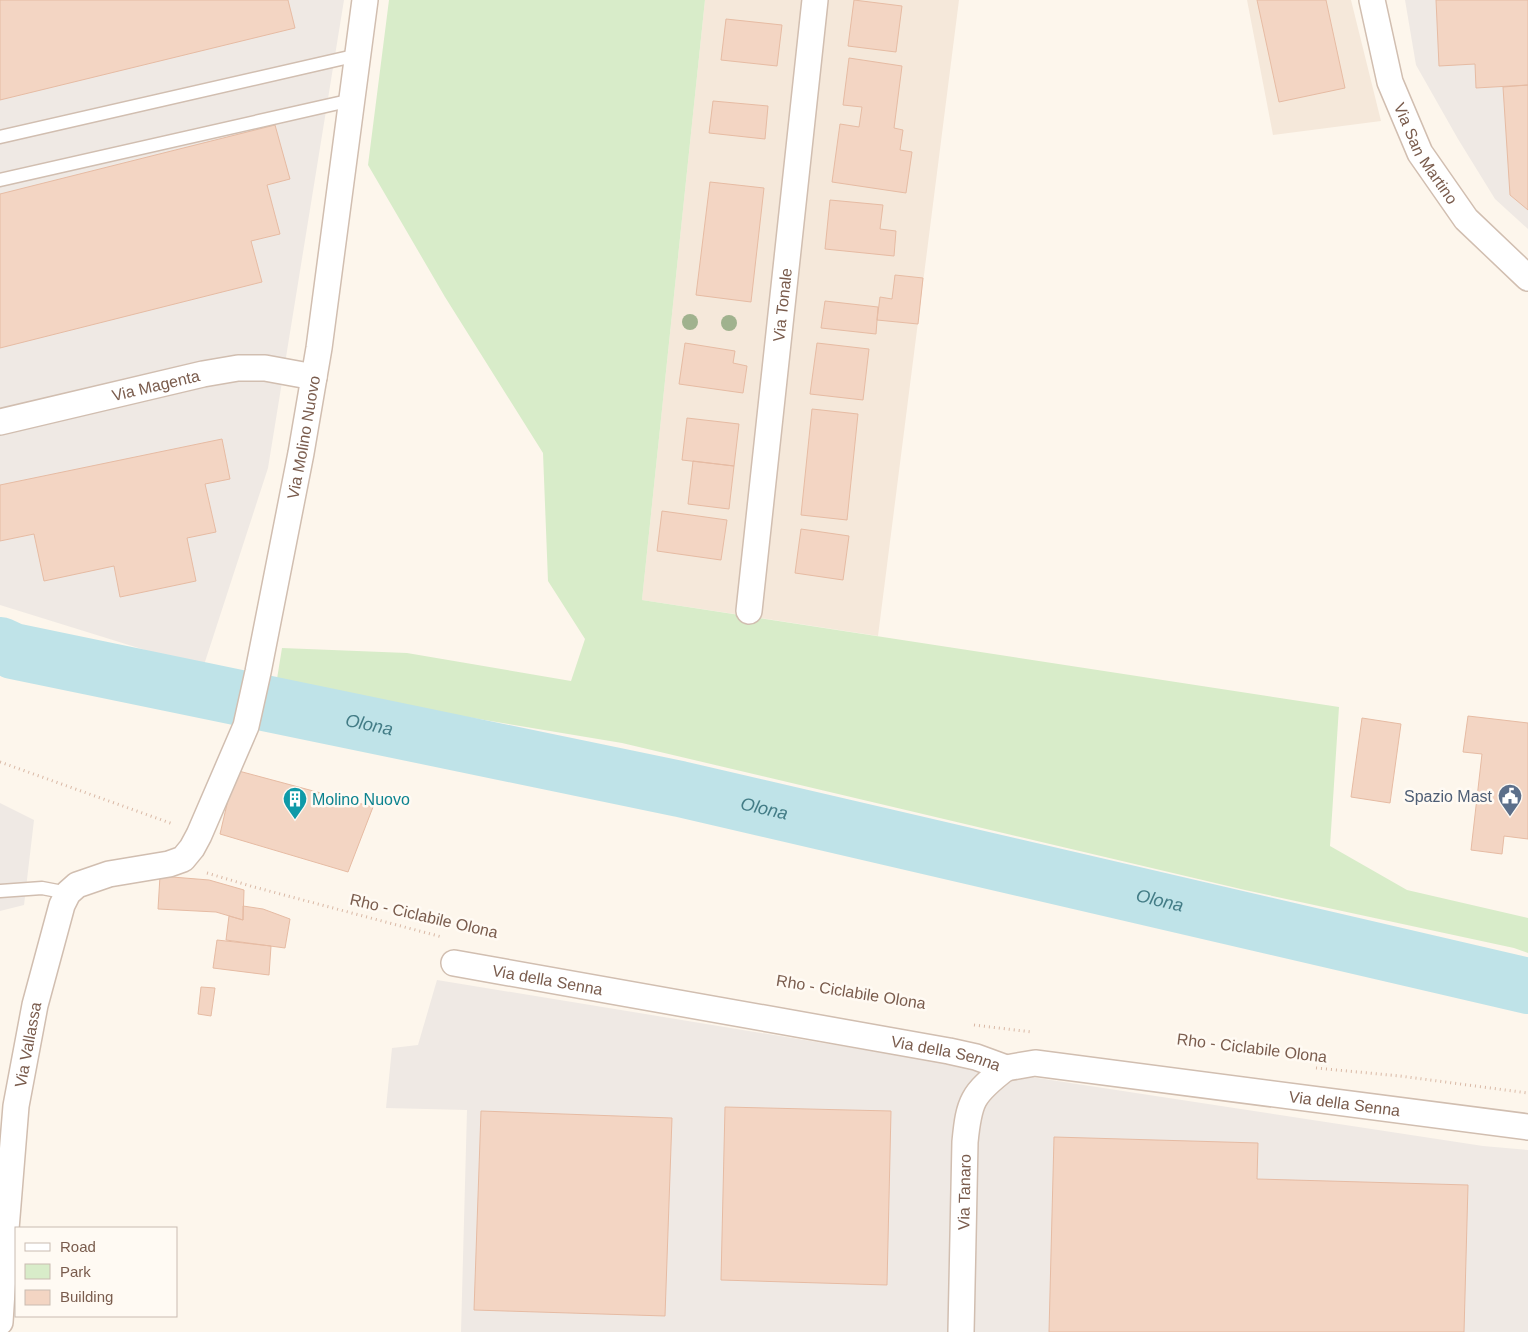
<svg xmlns="http://www.w3.org/2000/svg" width="1528" height="1332" font-family="Helvetica,sans-serif">
  <style>
    .residential { fill: #f5e8da }
    .industrial { fill: #efe9e4 }
    .green { fill: #d8ecc9 }
    .lines { fill: none; stroke-linecap: round; stroke-linejoin: round }
    .river { stroke: #bfe3e8; stroke-width: 56 }
    .building { fill: #f3d5c3; stroke: #e6bba3 }
    .service-casing { stroke: #d1beb0; stroke-width: 15 }
    .minor-casing { stroke: #d1beb0; stroke-width: 28 }
    .path { stroke: #d9b8a5; stroke-width: 3; stroke-dasharray: 1 4; stroke-linecap: butt }
    .service { stroke: #fff; stroke-width: 12 }
    .minor { stroke: #fff; stroke-width: 25 }
    .tree { fill: #a0b28e }
    .labels { text-anchor: middle; dominant-baseline: central; stroke-width: 5; stroke-linejoin: round; paint-order: stroke }
    .street-label { font-size: 16px; fill: #7a5c4d; stroke: #fffaf3 }
    .service-label { font-size: 16px; fill: #4e5e75; stroke: #fffaf3; text-anchor: end }
    .culture-label { font-size: 16px; fill: #0d838f; stroke: #fffaf3; text-anchor: start }
    .water-label { font-size: 18px; font-style: italic; fill: #437c86; stroke: #fffaf3 }
  </style>
  <rect width="100%" height="100%" fill="#fdf6ec"/>
  <path class="residential" d="M705,0H959L878,636L642,600Z
    M1247,0H1351L1381,121L1273,135Z"/>
  <path class="industrial" d="M0,0H344L268,468L203,668L0,605Z
    M1405,0H1528V229L1495,199L1458,139L1416,65Z
    M0,803L34,820L24,905L0,911Z
    M437,980L1031,1077L1483,1146L1528,1150V1332H461L467,1110L386,1108L392,1048L418,1045Z"/>
  <path class="green" d="M389,0H705L642,600L1339,707L1330,846L1407,890L1528,918V953L1514,948L1245,890L622,743L276,685L282,648L407,653L571,681L585,639L548,581L543,453L445,297L368,165Z"/>
  <g class="lines">
    <path class="river" id="s1" d="M0,645L13,651L680,789L1528,986"/>
  </g>
  <path class="building" d="M0,0H288L295,28L0,100Z
    M854,0L902,6L896,52L848,46Z
    M1257,0H1326L1345,88L1279,102Z
    M1436,0H1528V85L1476,88L1475,64L1439,66Z
    M726,19L782,25L777,66L721,60Z
    M849,58L902,66L894,128L903,130L900,150L912,152L906,193L832,182L840,124L859,127L862,107L843,105Z
    M1528,85V210L1510,195L1503,87Z
    M713,101L768,106L765,139L709,133Z
    M275,125L290,179L267,185L280,234L251,241L262,282L0,348V194Z
    M710,182L764,188L751,302L696,295Z
    M830,200L883,205L880,229L896,231L894,256L825,249Z
    M895,275L923,278L918,324L877,320L880,297L892,299Z
    M825,301L878,307L876,334L821,328Z
    M685,343L735,351L733,363L747,366L743,393L679,384Z
    M817,343L869,349L863,400L810,394Z
    M812,409L858,414L847,520L801,515Z
    M687,418L739,424L734,466L682,460Z
    M222,439L230,479L205,484L216,532L187,538L196,581L120,597L114,566L44,581L34,534L0,541V485Z
    M693,461L734,466L729,509L688,504Z
    M662,511L727,520L721,560L657,551Z
    M801,529L849,536L843,580L795,573Z
    M1468,716L1528,723V839L1504,836L1502,854L1471,850L1482,754L1463,752Z
    M1362,718L1401,724L1390,803L1351,797Z
    M235,770L373,807L348,872L220,834Z
    M160,876L209,880L244,890L243,920L216,912L158,909Z
    M243,906L263,909L290,919L285,948L226,940L229,916L243,920Z
    M217,940L271,946L269,975L213,968Z
    M201,987L215,988L211,1016L198,1014Z
    M725,1107L891,1111L887,1285L721,1280Z
    M481,1111L672,1118L665,1316L474,1310Z
    M1054,1137L1258,1143L1257,1179L1468,1185L1464,1332H1049Z"/>
  <g class="lines">
    <defs>
      <path id="service" d="M0,137L358,55
        M0,180L352,100
        M0,891L42,888L68,893"/>
      <g id="minor">
        <path id="s2" d="M1372,0L1390,82L1420,153L1466,219L1528,278"/>
        <path id="s3" d="M0,422L203,374L238,368H265L314,377"/>
        <path id="s4" d="M749,611L815,0"/>
        <path id="s5" d="M454,963L949,1051L976,1057L1006,1068L1035,1063L1528,1127"/>
        <path id="s6" d="M0,1322L6,1229L16,1106L35,1005L62,905L68,893L77,885L109,874L169,864L183,859L192,848L199,835L246,726L258,672L301,453L319,348L365,0"/>
        <path id="s7" d="M961,1332L965,1142C969,1101 972,1094 1006,1068"/>
      </g>
    </defs>
    <use href="#service" class="service-casing"/>
    <use href="#minor" class="minor-casing"/>
    <path class="path" d="M0,762L173,824
      M207,873L254,887L442,937
      M974,1025L1032,1032
      M1316,1068L1400,1076L1528,1093"/>
    <use href="#service" class="service"/>
    <use href="#minor" class="minor"/>
  </g>
  <g class="tree">
    <circle cx="690" cy="322" r="8"/>
    <circle cx="729" cy="323" r="8"/>
  </g>
  <defs>
    <symbol id="civic-pin" viewBox="-11 -11 22 30"><path d="M0 17L-7.5 6A9.5 9.5 0 1 1 7.5 6Z" fill="#5c6f8a" stroke="#fffaf3"/><path d="M-.6-6.5H3V-4.5H.6V-3L4-1V1h2V6H-6V1h2V-1L-.6-3ZM-1.2 2.5V6h2.4V2.5Z" fill="#fff"/></symbol>
    <symbol id="building-pin" viewBox="-11 -11 22 30"><path d="M0 17L-7.5 6A9.5 9.5 0 1 1 7.5 6Z" fill="#0f9aa8" stroke="#fffaf3"/><path d="M-4-6H4V6H1V3H-1V6H-4ZM-2.5-4.3h1.7v1.8h-1.7ZM.8-4.3h1.7v1.8H.8ZM-2.5-1h1.7V.8h-1.7ZM.8-1h1.7V.8H.8Z" fill="#fff"/></symbol>
  </defs>
  <g fill-rule="evenodd">
    <use href="#civic-pin" x="1496" y="782" width="28" height="38"/>
    <use href="#building-pin" x="281" y="785" width="28" height="38"/>
  </g>
  <g class="labels">
    <g class="street-label">
      <text stroke="none"><textPath href="#s2" startOffset="164">Via San Martino</textPath></text>
      <text stroke="none"><textPath href="#s4" startOffset="308">Via Tonale</textPath></text>
      <text stroke="none"><textPath href="#s3" startOffset="160">Via Magenta</textPath></text>
      <text stroke="none"><textPath href="#s6" startOffset="1000">Via Molino Nuovo</textPath></text>
      <text transform="translate(424 916) rotate(13)">Rho - Ciclabile Olona</text>
      <text stroke="none"><textPath href="#s5" startOffset="95">Via della Senna</textPath></text>
      <text transform="translate(851 992) rotate(9)">Rho - Ciclabile Olona</text>
      <text stroke="none"><textPath href="#s6" startOffset="279">Via Vallassa</textPath></text>
      <text transform="translate(1252 1048) rotate(7)">Rho - Ciclabile Olona</text>
      <text stroke="none"><textPath href="#s5" startOffset="500">Via della Senna</textPath></text>
      <text stroke="none"><textPath href="#s5" startOffset="904">Via della Senna</textPath></text>
      <text stroke="none"><textPath href="#s7" startOffset="140">Via Tanaro</textPath></text>
    </g>
    <g class="service-label">
      <text x="1492" y="796">Spazio Mast</text>
    </g>
    <g class="culture-label">
      <text x="312" y="799">Molino Nuovo</text>
    </g>
    <g class="water-label">
      <text stroke="none"><textPath href="#s1" startOffset="378">Olona</textPath></text>
      <text stroke="none"><textPath href="#s1" startOffset="782">Olona</textPath></text>
      <text stroke="none"><textPath href="#s1" startOffset="1188">Olona</textPath></text>
    </g>
  </g>
  <rect x="15" y="1227" width="162" height="90" fill="#fffaf3" stroke="#cabbb1"/>
  <rect x="25" y="1243" width="25" height="8" fill="#ffffff" stroke="#cabbb1"/>
  <text x="60" y="1252" font-size="15" fill="#7a5c4d">Road</text>
  <rect x="25" y="1264" width="25" height="15" fill="#d8ecc9" stroke="#cabbb1"/>
  <text x="60" y="1277" font-size="15" fill="#7a5c4d">Park</text>
  <rect x="25" y="1290" width="25" height="15" fill="#f3d5c3" stroke="#cabbb1"/>
  <text x="60" y="1302" font-size="15" fill="#7a5c4d">Building</text>
</svg>
